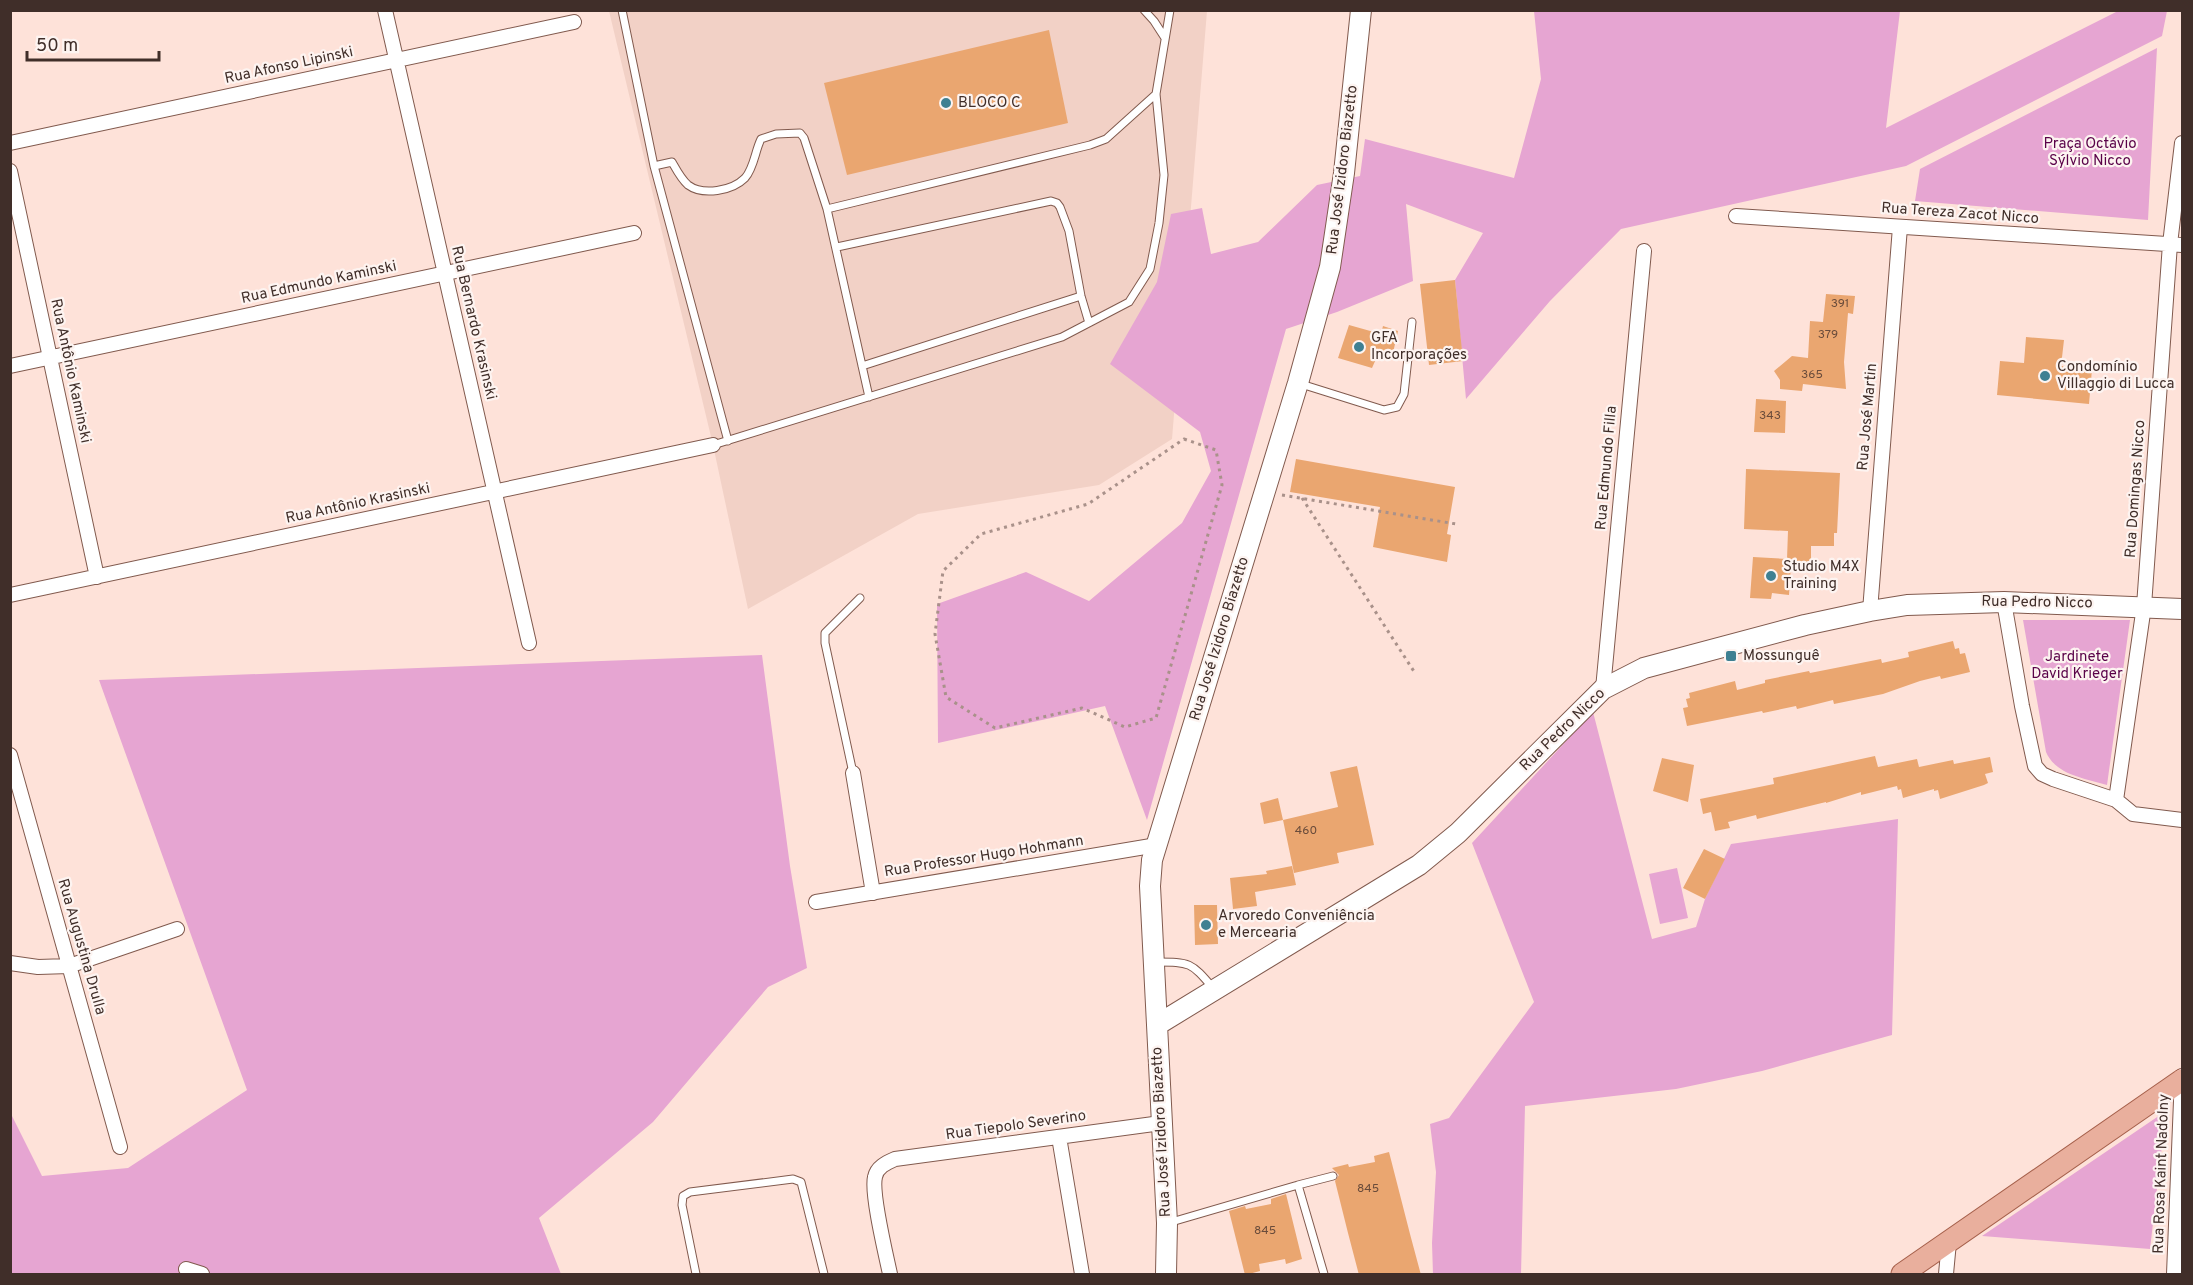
<svg xmlns="http://www.w3.org/2000/svg" width="2193" height="1285" font-family="Overpass,sans-serif">
  <style>
    .built { fill: #f2d1c6 }
    .green { fill: #e6a5d2 }
    .building { fill: #eaa670 }
    .lines { fill: none; stroke-linecap: round; stroke-linejoin: round }
    .lane-casing { stroke: #815a4e; stroke-width: 9 }
    .street-casing { stroke: #815a4e; stroke-width: 16 }
    .secondary-casing { stroke: #815a4e; stroke-width: 22 }
    .primary-casing { stroke: #a55f4a; stroke-width: 23 }
    .path { stroke: #a9918a; stroke-width: 3; stroke-dasharray: 3 4.5; stroke-linecap: butt }
    .lane { stroke: #fff; stroke-width: 7 }
    .street { stroke: #fff; stroke-width: 14 }
    .secondary { stroke: #fff; stroke-width: 20 }
    .primary { stroke: #e9af9d; stroke-width: 21 }
    .poi-dot { fill: #3f8092; stroke: #fdf4f1; stroke-width: 2 }
    .labels { text-anchor: middle; dominant-baseline: central; stroke-width: 4.5; stroke-linejoin: round; paint-order: stroke }
    .number-label { font-size: 12px; fill: #6a4c3b }
    .street-label { font-size: 15px; fill: #402e29; stroke: #fdf4f1 }
    .poi-label { font-size: 15px; fill: #402e29; stroke: #fdf4f1; text-anchor: start }
    .park-label { font-size: 15px; fill: #5a0249; stroke: #fdf4f1 }
  </style>
  <rect width="100%" height="100%" fill="#fee2d9"/>
  <path class="built" d="M609,11H1207L1172,439L1099,485L918,514L748,609L713,445Z"/>
  <path class="green" d="M1534,11H1900L1886,128L2118,11H2167L2162,36L1906,166L1621,229L1550,301L1466,399L1455,280L1483,233L1406,204L1413,281L1337,312L1286,329L1147,820L1105,706L938,743L937,604L1026,572L1089,601L1182,523L1211,471L1200,432L1110,364L1157,282L1171,214L1202,208L1211,254L1258,242L1317,185L1360,176L1365,139L1514,178L1541,79Z
    M2157,48L2148,220L1915,201L1920,169Z
    M2023,620H2130L2107,785C2084,778 2056,775 2046,752Z
    M762,655L790,866L807,968L768,987L653,1122L539,1218L561,1274H11L10,1112L42,1176L128,1168L247,1090L99,680Z
    M1593,712L1652,939L1696,927L1705,899L1731,844L1898,819L1892,1035L1762,1071L1676,1089L1525,1106L1521,1274H1433L1432,1243L1436,1172L1430,1124L1449,1118L1534,1002L1472,843Z
    M1677,868L1688,918L1660,924L1649,874Z
    M2166,1111L2150,1249L1982,1236Z"/>
  <path class="building" d="M1049,30L1068,123L847,175L824,83Z
    M1455,280L1463,361L1429,365L1420,284Z
    M1826,294L1855,296L1853,314L1848,313L1844,362L1846,389L1803,384L1802,391L1780,389V380L1774,371L1792,356L1808,358L1810,321L1823,322Z
    M1349,325L1381,334L1383,326L1398,331L1392,357L1379,352L1372,368L1338,358Z
    M2026,337L2064,340L2061,366L2092,369L2089,404L1997,395L2000,361L2024,363Z
    M1756,399L1786,401L1785,433L1754,432Z
    M1296,459L1455,487L1447,534L1451,535L1447,562L1373,547L1380,507L1290,492Z
    M1746,469L1840,473L1837,533H1834V546H1811V566H1791L1789,595L1772,593L1771,599L1750,598L1753,557L1787,559L1788,531L1744,529Z
    M1953,641L1955,649L1959,648L1960,654L1965,653L1970,672L1941,679L1940,676L1920,681L1883,694L1834,704L1833,700L1797,709L1796,706L1763,713L1762,711L1687,726L1683,708L1688,707L1686,699L1690,698L1689,693L1735,681L1737,690L1765,683V680L1809,671L1810,673L1881,659L1882,663L1909,657L1908,652Z
    M1875,756L1878,767L1917,759L1919,767L1953,760L1954,764L1990,757L1993,772L1985,774L1988,783L1984,785L1940,799L1938,790L1934,791V789L1903,798L1901,789L1898,790L1897,786L1861,795V792L1826,803V802L1757,819L1756,815L1728,822L1730,828L1715,831L1711,812L1703,814L1700,799L1774,784L1773,778Z
    M1662,758L1694,765L1688,802L1653,791Z
    M1357,766L1374,845L1337,853L1339,863L1294,873L1283,820L1338,807L1330,772Z
    M1278,798L1283,820L1264,824L1260,803Z
    M1704,849L1725,859L1705,899L1683,888Z
    M1292,866L1296,885L1255,892L1257,906L1233,909L1230,878L1267,874L1266,871Z
    M1194,905H1217L1218,944L1195,945Z
    M1389,1152L1410,1234L1421,1275H1359L1348,1233L1335,1181L1339,1175L1332,1168L1348,1164L1349,1167L1375,1162L1374,1156Z
    M1286,1194L1302,1259L1286,1264L1285,1259L1259,1264L1260,1271L1245,1275L1229,1211L1245,1206L1246,1209L1271,1204V1199Z"/>
  <g class="lines">
    <defs>
      <path id="lane" d="M622,10L654,166L728,441
        M1144,10L1154,21L1165,38
        M654,166L672,162C676,169 681,179 688,185C703,196 732,191 745,178C754,168 755,151 761,139L776,134L800,133L804,138L827,209L1090,145L1106,139L1156,94
        M827,209L869,397
        M837,247L1051,201L1057,203L1060,207L1069,231L1081,296L1089,323
        M862,366L1081,296
        M1301,384L1384,410L1397,407L1404,394L1412,322
        M713,445L1062,337L1129,302L1150,269L1159,223L1164,175L1156,94L1170,10
        M853,773L825,643V633L860,598
        M1156,962C1190,962 1191,962 1213,988
        M1298,1185L1333,1176
        M1168,1223L1298,1185L1324,1274
        M696,1274L682,1205L683,1196L690,1192L793,1179L801,1182L824,1274"/>
      <path id="street" d="M385,10L529,643
        M10,143L574,22
        M10,171L97,577
        M1736,216L2182,245
        M10,366L634,233
        M10,595L713,445
        M2004,602L2022,706L2035,766L2042,774L2053,779L2116,800L2133,814L2182,820
        M1870,611L1900,227
        M1603,689L1644,251
        M10,755L120,1147
        M853,773L873,893
        M2116,800L2144,606L2170,244L2182,143
        M816,902L1157,845
        M10,963L38,967L69,966L177,929
        M1059,1137L1082,1274
        M186,1269L202,1274
        M890,1274C886,1255 871,1193 875,1177C877,1167 886,1163 895,1159L1161,1123
        M1946,1274L1949,1242
        M2174,1274L2182,1076"/>
      <path id="secondary" d="M1157,1025L1419,865L1458,833L1603,689L1644,668L1805,625L1870,611L1907,605L2004,602L2182,609
        M1166,1274L1167,1223L1150,886L1152,860L1298,383L1330,267L1344,173L1361,10"/>
      <path id="primary" d="M1902,1274L2182,1080"/>
    </defs>
    <use href="#lane" class="lane-casing"/>
    <use href="#street" class="street-casing"/>
    <use href="#secondary" class="secondary-casing"/>
    <use href="#primary" class="primary-casing"/>
    <path class="path" d="M1184,439L1216,450L1222,485L1156,718L1125,727L1082,708L995,728L946,697L935,634L943,571L981,534L1088,504Z
      M1282,495L1456,524
      M1302,498L1415,673"/>
    <use href="#lane" class="lane"/>
    <use href="#street" class="street"/>
    <use href="#secondary" class="secondary"/>
    <use href="#primary" class="primary"/>
  </g>
  <g class="poi-dot">
    <circle cx="946" cy="103" r="6"/>
    <circle cx="1359" cy="347" r="6"/>
    <circle cx="2045" cy="376" r="6"/>
    <circle cx="1771" cy="576" r="6"/>
    <rect x="1725" y="650" width="12" height="12" rx="3"/>
    <circle cx="1206" cy="925" r="6"/>
  </g>
  <g class="labels">
    <g class="number-label">
      <text x="1840" y="304">391</text>
      <text x="1828" y="335">379</text>
      <text x="1812" y="375">365</text>
      <text x="1770" y="416">343</text>
      <text x="1306" y="831">460</text>
      <text x="1368" y="1189">845</text>
      <text x="1265" y="1231">845</text>
    </g>
    <g class="street-label">
      <text transform="translate(289 66) rotate(-12)">Rua Afonso Lipinski</text>
      <text transform="translate(1343 170) rotate(-83)">Rua José Izidoro Biazetto</text>
      <text transform="translate(1960 214) rotate(4)">Rua Tereza Zacot Nicco</text>
      <text transform="translate(319 283) rotate(-12)">Rua Edmundo Kaminski</text>
      <text transform="translate(473 323) rotate(77)">Rua Bernardo Krasinski</text>
      <text transform="translate(70 371) rotate(78)">Rua Antônio Kaminski</text>
      <text transform="translate(1868 417) rotate(-85)">Rua José Martin</text>
      <text transform="translate(1607 468) rotate(-85)">Rua Edmundo Filla</text>
      <text transform="translate(2136 489) rotate(-86)">Rua Domingas Nicco</text>
      <text transform="translate(358 504) rotate(-12)">Rua Antônio Krasinski</text>
      <text transform="translate(2037 603) rotate(1)">Rua Pedro Nicco</text>
      <text transform="translate(1220 639) rotate(-73)">Rua José Izidoro Biazetto</text>
      <text transform="translate(1563 730) rotate(-44)">Rua Pedro Nicco</text>
      <text transform="translate(984 857) rotate(-9)">Rua Professor Hugo Hohmann</text>
      <text transform="translate(81 947) rotate(74)">Rua Augustina Drulla</text>
      <text transform="translate(1016 1126) rotate(-8)">Rua Tiepolo Severino</text>
      <text transform="translate(1162 1132) rotate(-93)">Rua José Izidoro Biazetto</text>
      <text transform="translate(2162 1174) rotate(-88)">Rua Rosa Kaint Nadolny</text>
    </g>
    <g class="poi-label">
      <text x="958" y="103">BLOCO C</text>
      <text x="1371" y="338">GFA<tspan x="1371" dy="17">Incorporações</tspan></text>
      <text x="2057" y="367">Condomínio<tspan x="2057" dy="17">Villaggio di Lucca</tspan></text>
      <text x="1783" y="567">Studio M4X<tspan x="1783" dy="17">Training</tspan></text>
      <text x="1743" y="656">Mossunguê</text>
      <text x="1218" y="916">Arvoredo Conveniência<tspan x="1218" dy="17">e Mercearia</tspan></text>
    </g>
    <g class="park-label">
      <text x="2090" y="144">Praça Octávio<tspan x="2090" dy="17">Sýlvio Nicco</tspan></text>
      <text x="2077" y="657">Jardinete<tspan x="2077" dy="17">David Krieger</tspan></text>
    </g>
  </g>
  <rect width="2193" height="1285" fill="none" stroke="#402e29" stroke-width="24"/>
  <path d="M27 51v9h132v-9" fill="none" stroke="#402e29" stroke-width="3"/>
  <text x="36" y="51" font-size="18" fill="#402e29" stroke="#fdf4f1" stroke-width="4.5" paint-order="stroke">50 m</text>
</svg>
